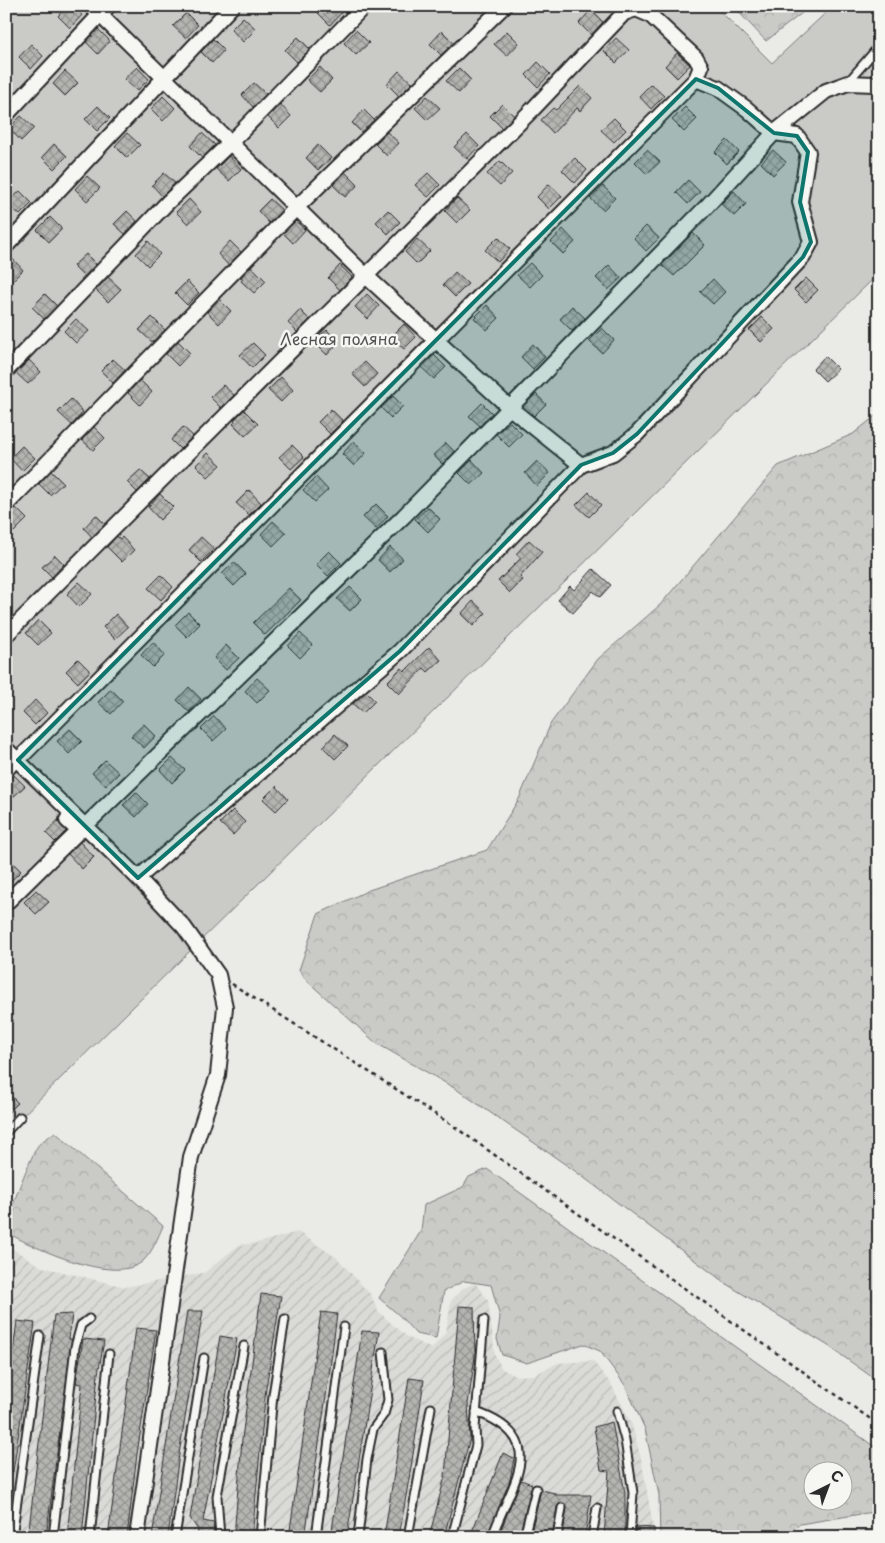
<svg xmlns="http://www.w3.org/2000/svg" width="885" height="1543" font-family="'Playpen Sans',sans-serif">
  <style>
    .industrial { fill: url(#industrial-furrows) }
    .green { fill: #cacac7; stroke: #7a7a79 }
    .forest { fill: url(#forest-crowns); stroke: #7a7a79; fill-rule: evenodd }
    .building { fill: url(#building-cross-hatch); stroke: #2b2b2b }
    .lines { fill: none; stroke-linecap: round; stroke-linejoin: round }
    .lane-casing { stroke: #2b2b2b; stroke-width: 11 }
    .street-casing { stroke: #2b2b2b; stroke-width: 18 }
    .path { stroke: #2b2b2b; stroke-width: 2.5; stroke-dasharray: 4 4; stroke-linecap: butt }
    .lane { stroke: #f6f6f2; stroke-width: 7 }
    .street { stroke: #f6f6f2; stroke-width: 14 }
    .marked { fill: #0f766e; fill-opacity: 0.2; stroke: #0f766e; stroke-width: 4; stroke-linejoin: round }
    .labels { text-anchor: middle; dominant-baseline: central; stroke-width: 5; stroke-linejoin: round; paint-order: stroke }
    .park-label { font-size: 16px; fill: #535352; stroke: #f6f6f2 }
  </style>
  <defs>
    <pattern id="industrial-furrows" width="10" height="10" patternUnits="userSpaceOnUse" patternTransform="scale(1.25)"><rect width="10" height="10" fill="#dadad6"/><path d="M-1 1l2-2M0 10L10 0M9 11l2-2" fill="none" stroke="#bbbbb8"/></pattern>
    <pattern id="forest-crowns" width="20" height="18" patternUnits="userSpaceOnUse" patternTransform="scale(1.25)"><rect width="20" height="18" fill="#cacac7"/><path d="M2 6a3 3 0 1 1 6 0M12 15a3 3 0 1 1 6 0" fill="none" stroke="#aeaeab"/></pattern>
    <pattern id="building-cross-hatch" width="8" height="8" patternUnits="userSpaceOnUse" patternTransform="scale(1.25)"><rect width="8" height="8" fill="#b4b4b1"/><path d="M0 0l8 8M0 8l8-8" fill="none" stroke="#939390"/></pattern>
  </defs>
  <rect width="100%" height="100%" fill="#eaeae6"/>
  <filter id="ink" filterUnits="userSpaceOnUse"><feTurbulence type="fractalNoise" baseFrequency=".02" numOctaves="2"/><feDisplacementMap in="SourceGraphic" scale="10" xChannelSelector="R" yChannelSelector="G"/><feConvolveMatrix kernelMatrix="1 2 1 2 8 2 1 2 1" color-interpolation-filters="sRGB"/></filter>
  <g filter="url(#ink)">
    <path class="industrial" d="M298,1232L337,1258L371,1295L378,1311L393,1325L409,1338L432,1349L446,1332L451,1301L462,1289L475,1283L488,1300L495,1355L502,1369L517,1376L534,1375L558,1363L593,1361L611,1384L632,1425L642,1463L655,1537H6V1245L42,1267L125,1287L204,1273L239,1245L257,1243Z"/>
    <path class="green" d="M6,6H715L772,63L833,6H879V273L6,1132Z"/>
    <path class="forest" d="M733,6H811L766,41Z
      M879,413V1382L827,1345L728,1285L575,1171L456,1089L376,1043L305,979L299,970L318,914L369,890L487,850L519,799L551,723L598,659L660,605L778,466L853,434Z
      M55,1132L163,1226C158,1237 153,1251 144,1260C118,1287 34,1248 6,1232C6,1218 29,1161 37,1147C41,1141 49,1137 55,1132Z
      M487,1169L879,1450V1511L800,1524L782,1537H660L659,1495L645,1429L625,1385L600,1351L583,1344L527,1363L502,1355L497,1339L500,1317L491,1285L464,1281L444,1291L436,1338L416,1334L400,1316L379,1298L421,1231L424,1205L463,1187L469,1177ZM842,1470V1500H812V1470Z
      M840,1530L879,1531V1537H815Z"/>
    <path class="building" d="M67,6H73L82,15L70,28L58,16Z
      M324,6H336L342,12L330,25L318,13Z
      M591,10L603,22L591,35L579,23Z
      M186,13L198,25L186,38L173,26Z
      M243,17L256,29L243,42L231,29Z
      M98,29L110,41L98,54L86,42Z
      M356,30L369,43L356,55L344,43Z
      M442,31L454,43L441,55L430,44Z
      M507,31L519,43L507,56L494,44Z
      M298,37L310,49L297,62L285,50Z
      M616,38L629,50L616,63L604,51Z
      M213,39L224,50L212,63L201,52Z
      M31,44L43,56L31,69L19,57Z
      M677,53L690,65L677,78L665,66Z
      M538,62L550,74L538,87L526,75Z
      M137,67L149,79L137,91L124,79Z
      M320,67L332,80L320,92L307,80Z
      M459,68L471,80L459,93L446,81Z
      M65,71L78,83L65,96L53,84Z
      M399,71L412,83L399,96L387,84Z
      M254,83L266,94L253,107L242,95Z
      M651,84L664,96L651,109L639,96Z
      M580,86L592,98L580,111L577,108L553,133L541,120L553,108L556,110Z
      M163,96L175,108L163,121L151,109Z
      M427,96L440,108L427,120L415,108Z
      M280,104L291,116L279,128L268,117Z
      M502,104L514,116L502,128L490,116Z
      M98,106L110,118L97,131L85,119Z
      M685,107L697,119L684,132L672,120Z
      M364,110L374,120L361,132L352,123Z
      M21,116L34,128L21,141L9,128Z
      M614,118L626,130L614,142L601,130Z
      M387,132L399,143L387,156L375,144Z
      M127,133L140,145L127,158L115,146Z
      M202,133L215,145L202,158L190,146Z
      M467,134L479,146L467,159L454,147Z
      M727,140L739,152L727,164L715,152Z
      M54,144L67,156L54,169L42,157Z
      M318,145L331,158L318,170L306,158Z
      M647,150L660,162L647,174L635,162Z
      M773,150L786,162L773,175L761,163Z
      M229,156L241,169L229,181L216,169Z
      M575,158L587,170L575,183L562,170Z
      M500,161L512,173L500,186L487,174Z
      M345,172L358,185L345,197L333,185Z
      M164,173L175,183L162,196L152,185Z
      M428,173L440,185L428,197L415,185Z
      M87,176L100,188L87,201L75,189Z
      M688,180L700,192L688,204L676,192Z
      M549,184L562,196L549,209L537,197Z
      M603,186L615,198L603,210L590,198Z
      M20,191L32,203L20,215L7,203Z
      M734,191L746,204L734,216L721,204Z
      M457,198L470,210L457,223L445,211Z
      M189,199L201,212L188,224L176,212Z
      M270,199L282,210L269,223L258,211Z
      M388,210L400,222L388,234L376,222Z
      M127,211L137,221L125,234L114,224Z
      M50,217L62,229L49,242L37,230Z
      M296,221L305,230L293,243L283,233Z
      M646,226L659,238L646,251L634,238Z
      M563,229L575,242L563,254L551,242Z
      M693,233L705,245L674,276L662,265Z
      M498,237L510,249L498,262L485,250Z
      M417,239L430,251L417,264L405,252Z
      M148,241L160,254L148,266L136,254Z
      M230,241L241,252L228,265L218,254Z
      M86,254L96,264L84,277L73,266Z
      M11,257L23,270L11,282L6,278V262Z
      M530,263L542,275L530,287L517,275Z
      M340,265L352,277L340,290L328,278Z
      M609,265L621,278L608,290L596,278Z
      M251,266L266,281L254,293L241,281L243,279L241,277Z
      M455,272L468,284L455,297L443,285Z
      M108,277L121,289L108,302L96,290Z
      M806,278L818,290L806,302L794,290Z
      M713,279L725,292L713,304L700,292Z
      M187,281L199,293L187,305L175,293Z
      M45,294L57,306L44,319L32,307Z
      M367,294L379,306L367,319L355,307Z
      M219,299L231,311L219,324L207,312Z
      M487,305L499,318L487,330L474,318Z
      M572,306L585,318L572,331L560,319Z
      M300,310L310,320L297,332L288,323Z
      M152,317L165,330L152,342L139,330Z
      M762,317L774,329L761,342L749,330Z
      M76,319L89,331L76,343L64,331Z
      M404,324L416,337L404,349L391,337Z
      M602,328L614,340L602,353L589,341Z
      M327,330L339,342L327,355L313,341Z
      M178,341L190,353L178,366L166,354Z
      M253,343L265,355L252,368L240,355Z
      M533,344L545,357L533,369L521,357Z
      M434,355L446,367L434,379L421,367Z
      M825,356L838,369L825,381L813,369Z
      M113,359L125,370L113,383L101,371Z
      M29,360L41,372L28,384L16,373Z
      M365,362L377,374L365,387L352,374Z
      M281,377L293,390L281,402L268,390Z
      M140,380L152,392L140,405L128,393Z
      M223,385L234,395L221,408L210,397Z
      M536,394L546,404L534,416L523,406Z
      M393,396L403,406L391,418L381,408Z
      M71,399L83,412L72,425L58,412Z
      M482,403L492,413L480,426L469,416Z
      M331,409L343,421L330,434L318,422Z
      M244,410L258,424L245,436L233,424L235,422L234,420Z
      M510,422L522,434L509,447L496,434Z
      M94,427L105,438L93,450L82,440Z
      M183,427L193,436L180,449L171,440Z
      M354,441L366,453L354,466L342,454Z
      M446,443L455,452L442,464L433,455Z
      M292,445L304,457L291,469L279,457Z
      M22,446L35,458L22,471L10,458Z
      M208,453L221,465L208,477L196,465Z
      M472,460L484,473L471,485L459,473Z
      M537,461L550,473L537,486L525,473Z
      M140,470L150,479L137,492L127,482Z
      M51,471L63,483L50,495L39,484Z
      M316,477L328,490L315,502L303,490Z
      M249,490L261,503L249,515L236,503Z
      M589,492L601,505L589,517L576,505Z
      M160,494L173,507L160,520L148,507Z
      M376,504L388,516L376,529L363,517Z
      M428,507L440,519L428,532L415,519Z
      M16,508L27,519L14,532L6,524V515Z
      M96,515L105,524L92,537L84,528Z
      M273,521L286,533L273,546L261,534Z
      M117,536L120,539L122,537L134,550L122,562L107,547Z
      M201,537L214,549L201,562L189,550Z
      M529,540L542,552L520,577L523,580L510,593L498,581L521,558L516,554Z
      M390,547L403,559L390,572L378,560Z
      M329,551L341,563L328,576L316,564Z
      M55,555L64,564L52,577L42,567Z
      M234,562L246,574L234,586L222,574Z
      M593,569L611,585L600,597L593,591L573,613L558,600L570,586L574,590Z
      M161,575L173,587L161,600L148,588Z
      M79,582L92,594L79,607L67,594Z
      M350,587L362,599L350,611L337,599Z
      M289,588L301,600L265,635L253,623Z
      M473,601L486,613L473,626L461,614Z
      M188,612L200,624L187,637L175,625Z
      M116,614L128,627L115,639L103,627Z
      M38,620L51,633L38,645L26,633Z
      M300,633L313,645L300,658L288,646Z
      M153,642L165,655L153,667L141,655Z
      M226,645L239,658L226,670L214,658Z
      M429,647L441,660L428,672L424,668L399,694L387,682L401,668L405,671Z
      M78,659L90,671L78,683L66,671Z
      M257,678L270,690L257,703L245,691Z
      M189,687L201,699L189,712L177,700Z
      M111,689L123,701L111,714L98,702Z
      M366,692L375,701L363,713L353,704Z
      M35,700L47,713L35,725L23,713Z
      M214,716L226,729L213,741L201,729Z
      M144,724L156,736L144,748L131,736Z
      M70,729L82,741L69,754L57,741Z
      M335,734L348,746L335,759L323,747Z
      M172,758L185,770L172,783L160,770Z
      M105,760L119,773L106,786L92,773Z
      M14,775L25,786L12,798L6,792V780Z
      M276,786L288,799L276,811L263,799Z
      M136,792L148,804L136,817L123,805Z
      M233,810L245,822L233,835L220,823Z
      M58,820L66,831L55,842L46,833Z
      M80,842L94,857L82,869L68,854Z
      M6,856L21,871L6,886Z
      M36,890L49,902L36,914L24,902Z
      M6,1091L18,1103L6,1115Z
      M261,1294L281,1296L266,1388L252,1537H234L242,1439Z
      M459,1306L474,1307L475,1356L468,1404L470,1438L444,1537H429L445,1476Z
      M187,1311H203L179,1454L168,1537H152Z
      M321,1312L337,1314L329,1376L305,1537H289Z
      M72,1314L69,1339H72L46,1537H28L54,1315Z
      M17,1321L35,1323L13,1472L6,1471V1405Z
      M136,1328L156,1330L137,1454L127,1537H108Z
      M362,1331L379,1332L347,1537H331Z
      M220,1336L237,1339L203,1521L214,1523L213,1537H197L198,1530L190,1518Z
      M83,1339L104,1341L98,1374L82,1537H67L82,1384L76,1383Z
      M409,1378L424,1380L412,1461L399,1537H384Z
      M612,1422L625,1493V1537H604L609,1471L601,1470L594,1427Z
      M503,1453L514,1458L510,1480L487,1537H470Z
      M521,1480L532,1484L519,1537H498Z
      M541,1490L555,1493V1495H591L585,1537H562L567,1508L562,1503L557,1507L552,1537H530Z
      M636,1527L654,1528V1537H635Z"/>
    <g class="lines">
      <defs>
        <path id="lane" d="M848,82L879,46
          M6,1132L20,1117
          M617,1411L625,1440L633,1493L630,1537
          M476,1412C553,1439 510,1484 492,1537
          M12,1537L40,1336
          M53,1537L75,1347L81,1325L89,1319
          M90,1537L109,1354
          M175,1537L204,1358
          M220,1537L217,1496L244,1346
          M260,1537L273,1395L285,1319
          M316,1537L344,1327
          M358,1537L367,1459L373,1429L384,1414L388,1400L383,1352
          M408,1537L431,1408
          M452,1537L476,1445L475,1428L484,1320
          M524,1537L536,1489
          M557,1537L562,1508
          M592,1537L597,1508"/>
        <path id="street" d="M91,6L366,276L510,408L581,465
          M6,115L108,6
          M6,246L232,6
          M6,371L168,202L230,143L364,6
          M6,505L296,208L504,6
          M6,635L533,109L624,13L636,9L650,15L696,58L701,67L696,79L18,760
          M6,749L138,878L184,927L218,975L225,1007L218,1075L191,1157L137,1537
          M6,770L11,764
          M85,826L404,516L708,205L774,133L826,91L848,83L874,84L879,87
          M138,878L400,651L581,465L613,453L637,434L803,257L811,242L800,202L808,152L797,136L774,133L747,109L718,88L696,79
          M6,903L79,831L67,820"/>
      </defs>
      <use href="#lane" class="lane-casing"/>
      <use href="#street" class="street-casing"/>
      <path class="path" d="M232,984L452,1125L879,1425"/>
      <use href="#lane" class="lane"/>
      <use href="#street" class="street"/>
    </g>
  </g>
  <path class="marked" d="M696,79L718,88L774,133L797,136L808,152L800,202L811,242L803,257L637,434L613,453L581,465L400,651L138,878L18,760Z"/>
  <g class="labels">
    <g class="park-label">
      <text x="339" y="338">Лесная поляна</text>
    </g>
  </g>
  <rect width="885" height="1543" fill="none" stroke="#f6f6f2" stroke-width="25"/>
  <rect x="12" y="12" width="860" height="1518" fill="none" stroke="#2b2b2b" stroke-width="2" filter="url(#ink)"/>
  <g transform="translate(828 1486) rotate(42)"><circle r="24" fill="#f6f6f2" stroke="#a5a5a2"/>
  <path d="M0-4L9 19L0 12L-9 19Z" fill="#2b2b2b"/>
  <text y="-8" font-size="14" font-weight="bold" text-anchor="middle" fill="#2b2b2b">С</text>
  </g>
</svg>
